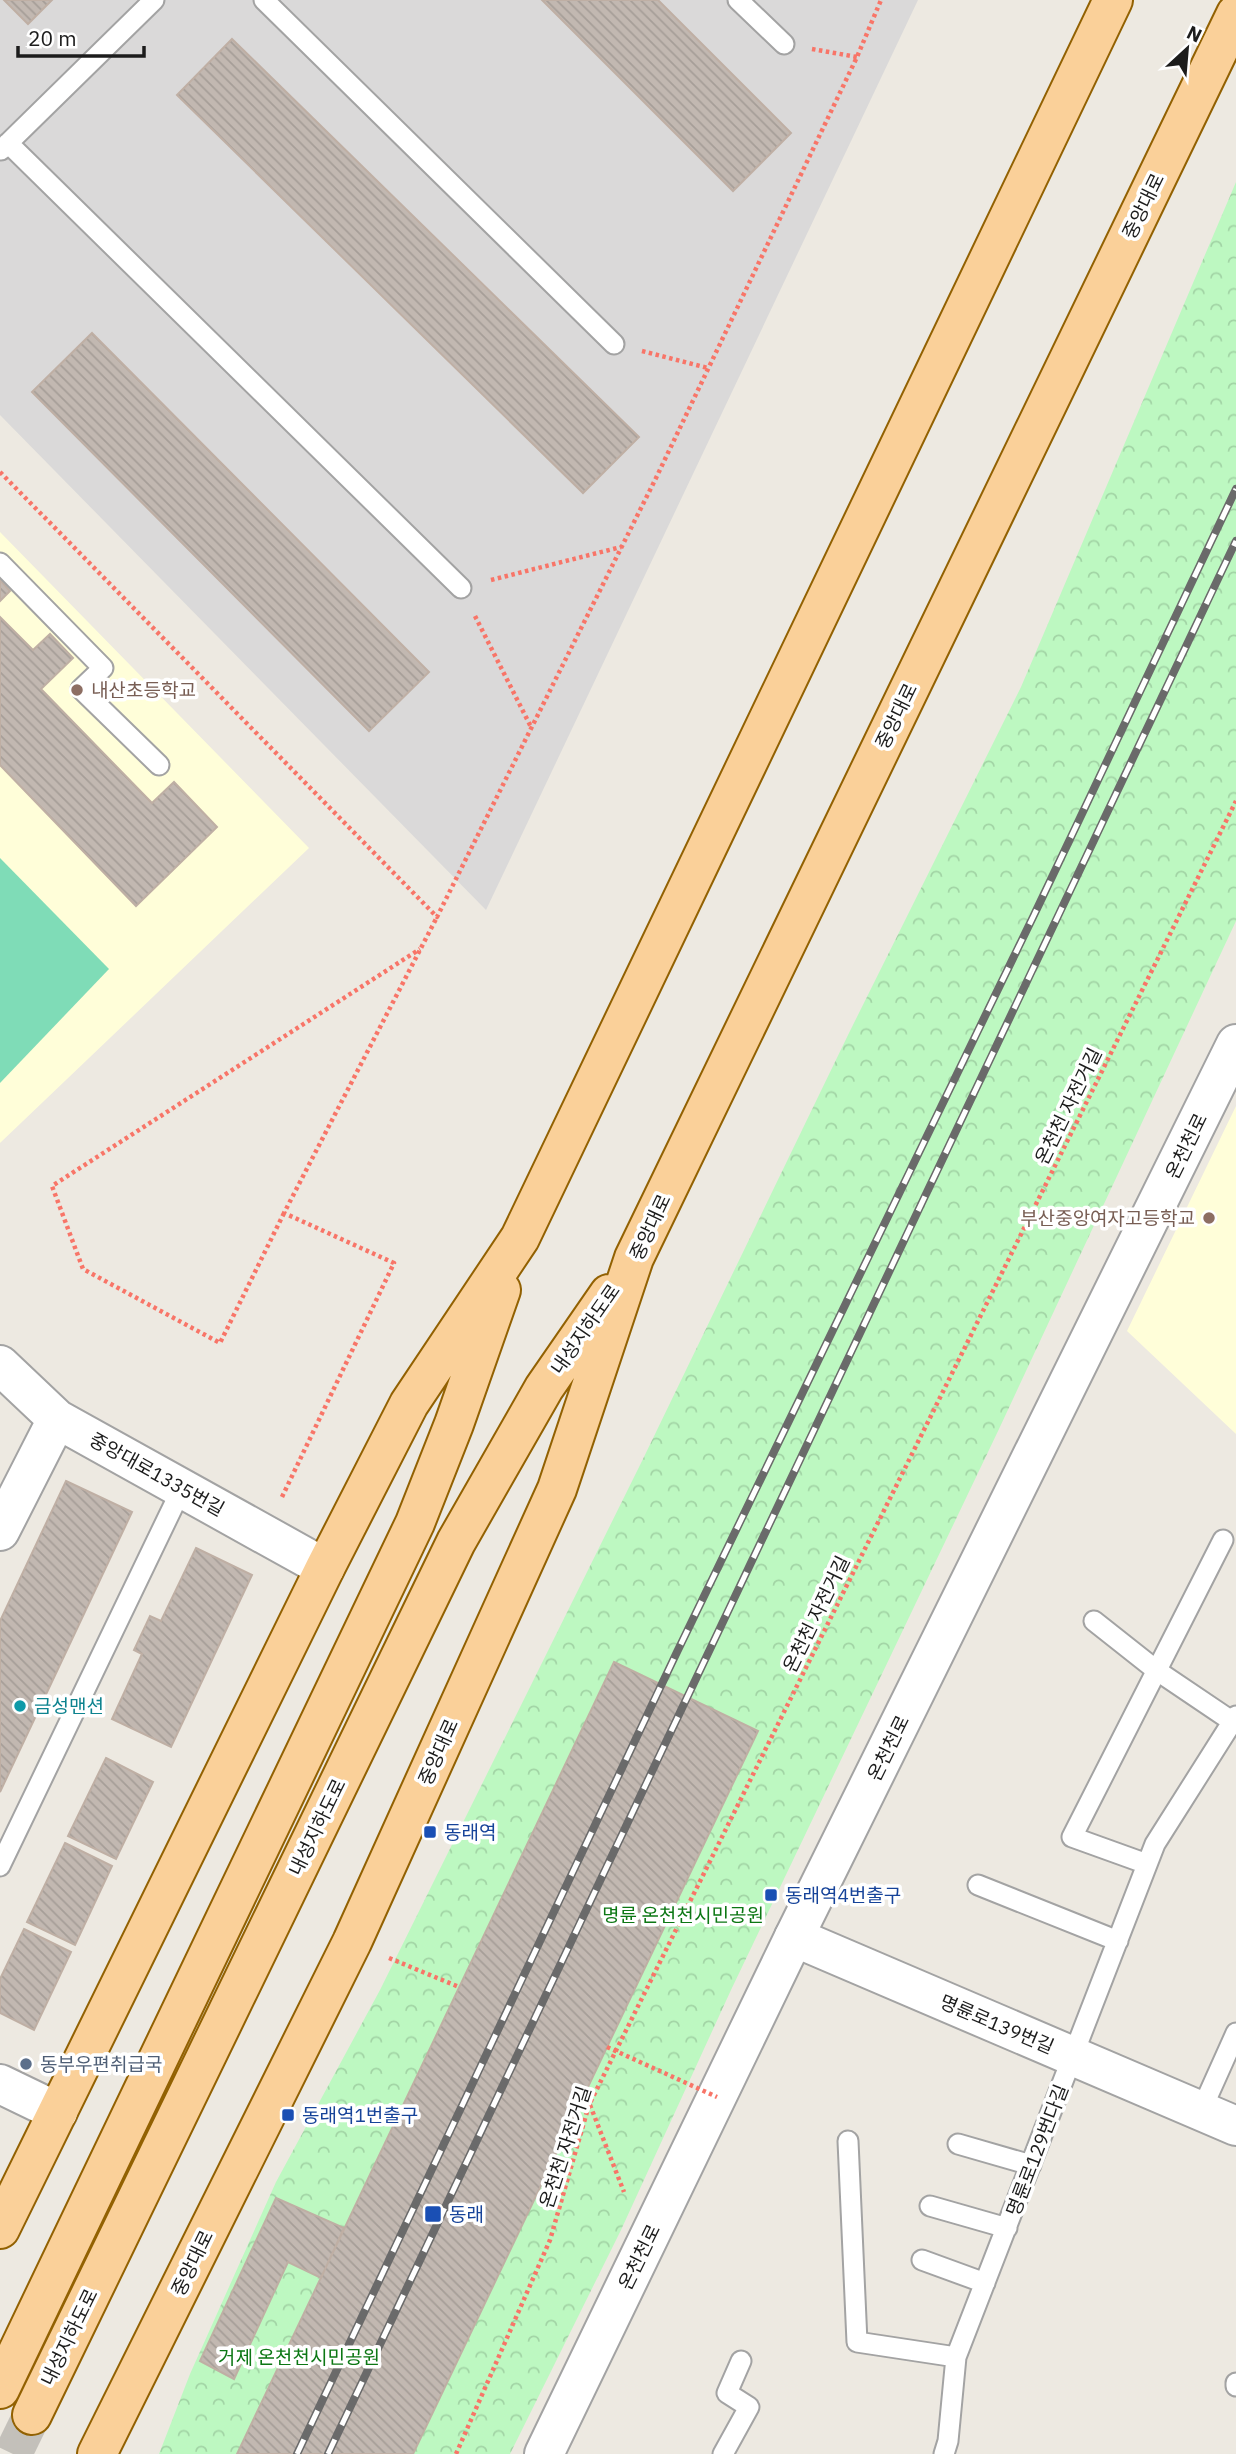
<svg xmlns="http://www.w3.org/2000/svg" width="1236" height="2454" font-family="'IBM Plex Sans','Noto Sans KR',sans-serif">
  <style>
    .residential { fill: #dad9d9 }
    .education { fill: #fffed9 }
    .park { fill: url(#park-crowns) }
    .pitch { fill: #7fdcb7 }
    .building { fill: url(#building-back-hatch); stroke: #bfafa4; stroke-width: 2 }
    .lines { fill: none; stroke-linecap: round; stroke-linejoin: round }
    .primary-tunnel { stroke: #c3c0ba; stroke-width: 38; stroke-dasharray: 38 19; stroke-linecap: butt }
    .service-casing { stroke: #a3a3a3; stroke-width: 23 }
    .minor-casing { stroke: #a3a3a3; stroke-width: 42 }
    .tertiary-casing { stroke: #a3a3a3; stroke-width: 42 }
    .primary-casing { stroke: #926102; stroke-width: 42 }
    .path { stroke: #f87568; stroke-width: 4.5; stroke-dasharray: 3.5 3.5; stroke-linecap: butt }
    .service { stroke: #fff; stroke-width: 19 }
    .minor { stroke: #fff; stroke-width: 38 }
    .tertiary { stroke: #fff; stroke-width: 38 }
    .primary { stroke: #fad099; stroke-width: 38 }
    .rail-casing { stroke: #6a6a6a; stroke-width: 8 }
    .rail { stroke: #fff; stroke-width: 5; stroke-dasharray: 16; stroke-linecap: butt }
    .path-bridge { stroke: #f87568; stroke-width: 4.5; stroke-dasharray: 3.5 3.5; stroke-linecap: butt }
    .education-dot { fill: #8d6e63; stroke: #fff; stroke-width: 2.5 }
    .culture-dot { fill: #0f9aa8; stroke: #fff; stroke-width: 2.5 }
    .transit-dot { fill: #1a4fb4; stroke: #fff; stroke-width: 2.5 }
    .service-dot { fill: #5c6f8a; stroke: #fff; stroke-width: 2.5 }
    .labels { text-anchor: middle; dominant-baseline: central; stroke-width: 7; stroke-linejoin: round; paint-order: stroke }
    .street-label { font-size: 19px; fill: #1c1c1c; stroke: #fff }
    .education-label { font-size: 19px; fill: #785e54; stroke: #fff; text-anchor: start }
    .culture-label { font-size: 19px; fill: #0d838f; stroke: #fff; text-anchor: start }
    .transit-label { font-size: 19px; fill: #164399; stroke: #fff; text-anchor: start }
    .park-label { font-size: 19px; fill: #0c7714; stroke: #fff }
    .service-label { font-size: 19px; fill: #4e5e75; stroke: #fff; text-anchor: start }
  </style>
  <defs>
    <pattern id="park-crowns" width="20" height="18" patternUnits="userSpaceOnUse" patternTransform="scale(1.75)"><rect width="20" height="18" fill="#bdf8c1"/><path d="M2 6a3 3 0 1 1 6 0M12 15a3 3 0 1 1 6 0" fill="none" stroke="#a2d4a5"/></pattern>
    <pattern id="building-back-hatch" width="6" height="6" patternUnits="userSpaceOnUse" patternTransform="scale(1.75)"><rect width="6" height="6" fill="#c2b8b1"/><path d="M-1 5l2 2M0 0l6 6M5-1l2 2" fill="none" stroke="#a69e98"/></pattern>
  </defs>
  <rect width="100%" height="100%" fill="#ede9e1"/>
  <path class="residential" d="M0,0H918L486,910L0,415Z"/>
  <path class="education" d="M0,532L309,848L0,1143Z
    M1236,1106V1434L1127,1331Z"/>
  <path class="park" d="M1236,182V921L999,1429L731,1990L621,2230L510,2454H159L190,2374L276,2182L380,1990L642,1461L848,1035L1021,687Z"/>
  <path class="pitch" d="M0,858L109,969L0,1083Z"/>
  <path class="building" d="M4,0H52L28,24Z
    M542,0H658L791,133L733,191Z
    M232,39L639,437L583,493L177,95Z
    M92,333L429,672L369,731L32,392Z
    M0,580L10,591L0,601Z
    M0,617L33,650L50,634L73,658L41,689L152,803L174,782L217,827L136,906L0,765Z
    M66,1481L132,1512L0,1792V1621Z
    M196,1548L252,1575L171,1747L112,1719L142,1654L134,1650L150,1616L161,1621Z
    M614,1662L758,1731L607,2047L413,2454H237Z
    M106,1758L153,1782L116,1859L68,1836Z
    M65,1843L112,1866L75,1945L27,1922Z
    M24,1929L71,1952L34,2030L0,2013V1979Z
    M276,2198L344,2228L321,2278L288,2262L234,2379L200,2361Z"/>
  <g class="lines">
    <path class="primary-tunnel" d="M13,2454L32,2415"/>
    <defs>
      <path id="service" d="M264,0L614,344
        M738,0L784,44
        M8,143L461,588
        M1,150L154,0
        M0,563L103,668L81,689L159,765
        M1094,1621L1156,1670L1236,1724
        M1147,1864L1072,1837L1223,1540
        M0,1866L182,1488
        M978,1885L1118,1941
        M1201,2111L1236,2033
        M848,2141L857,2342L956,2357
        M958,2144L1031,2165
        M930,2206L1007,2228
        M922,2260L985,2283
        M1236,2383V2386
        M723,2454L749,2407L727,2393L741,2361
        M944,2454L948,2441L956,2357L1155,1844L1236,1716"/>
      <path id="minor" d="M0,1365L57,1419L325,1568
        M0,1531L57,1419
        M794,1937L1236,2126"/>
      <path id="tertiary" d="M0,2084L58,2112
        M544,2454L794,1937L1236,1044"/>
      <path id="primary" d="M0,2229L325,1568L409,1404L520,1238L1113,0
        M0,2389L415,1523L454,1424L501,1290
        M32,2415L456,1542L544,1388L609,1294
        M97,2454L352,1942L557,1489L634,1258L1236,14"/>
    </defs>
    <use href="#service" class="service-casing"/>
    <use href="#minor" class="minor-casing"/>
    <use href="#tertiary" class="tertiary-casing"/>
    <use href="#primary" class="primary-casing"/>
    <path class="path" d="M812,49L857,57
      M642,351L708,368
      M0,472L437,917L656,478L857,57L881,0
      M491,580L621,547
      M475,616L531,727
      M284,1213L220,1343L83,1269L52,1186L420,949
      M282,1497L394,1263L284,1213L437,917
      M389,1958L459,1987
      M590,2105L624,2192
      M456,2454L550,2240L589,2105L1236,801"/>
    <use href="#service" class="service"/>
    <use href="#minor" class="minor"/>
    <use href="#tertiary" class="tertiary"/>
    <use href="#primary" class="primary"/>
    <defs>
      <path id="rail" d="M297,2454L677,1652L1034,915L1236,489
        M328,2454L1236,541"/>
    </defs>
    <use href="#rail" class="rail-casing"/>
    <use href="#rail" class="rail"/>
    <path class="path-bridge" d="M607,2047L717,2097"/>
  </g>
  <g class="education-dot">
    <circle cx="77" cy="690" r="7"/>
    <circle cx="1209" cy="1218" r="7"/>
  </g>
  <circle class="culture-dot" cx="20" cy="1706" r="7"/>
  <g class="transit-dot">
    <rect x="423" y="1825" width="14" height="14" rx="3.5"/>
    <rect x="764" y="1888" width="14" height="14" rx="3.5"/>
    <rect x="281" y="2108" width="14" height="14" rx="3.5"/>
    <rect x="424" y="2205" width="18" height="18" rx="3.5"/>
  </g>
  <circle class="service-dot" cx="26" cy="2064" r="7"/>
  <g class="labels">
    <g class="street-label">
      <text transform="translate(1143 206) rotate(-64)">중앙대로</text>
      <text transform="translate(896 716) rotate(-64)">중앙대로</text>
      <text transform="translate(1068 1106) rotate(-64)">온천천 자전거길</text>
      <text transform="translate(1186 1146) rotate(-64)">온천천로</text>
      <text transform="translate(650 1227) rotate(-65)">중앙대로</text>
      <text transform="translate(585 1329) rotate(-55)">내성지하도로</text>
      <text transform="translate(157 1474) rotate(29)">중앙대로1335번길</text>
      <text transform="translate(816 1614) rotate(-64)">온천천 자전거길</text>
      <text transform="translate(888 1748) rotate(-64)">온천천로</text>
      <text transform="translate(438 1752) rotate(-66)">중앙대로</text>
      <text transform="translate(317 1827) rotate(-64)">내성지하도로</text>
      <text transform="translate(997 2024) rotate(23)">명륜로139번길</text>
      <text transform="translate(565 2147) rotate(-72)">온천천 자전거길</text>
      <text transform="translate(1037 2150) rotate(-69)">명륜로129번다길</text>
      <text transform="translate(639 2257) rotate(-64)">온천천로</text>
      <text transform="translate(192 2263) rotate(-64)">중앙대로</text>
      <text transform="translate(69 2337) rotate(-64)">내성지하도로</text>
    </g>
    <g class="education-label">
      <text x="91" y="690">내산초등학교</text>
      <text x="1195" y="1218" text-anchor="end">부산중앙여자고등학교</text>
    </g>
    <g class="culture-label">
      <text x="34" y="1706">금성맨션</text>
    </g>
    <g class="transit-label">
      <text x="444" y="1832">동래역</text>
      <text x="785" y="1895">동래역4번출구</text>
      <text x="302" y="2115">동래역1번출구</text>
      <text x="449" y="2214">동래</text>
    </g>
    <g class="park-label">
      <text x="683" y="1915">명륜 온천천시민공원</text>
      <text x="299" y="2357">거제 온천천시민공원</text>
    </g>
    <g class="service-label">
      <text x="40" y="2064">동부우편취급국</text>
    </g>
  </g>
  <g transform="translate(1187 49) rotate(26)" stroke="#ffffff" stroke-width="5" paint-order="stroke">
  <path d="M0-5L12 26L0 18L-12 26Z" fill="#1c1c1c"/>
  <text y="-10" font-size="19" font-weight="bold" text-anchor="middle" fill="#1c1c1c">N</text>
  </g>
  <path d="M18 46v10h126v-10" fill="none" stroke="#1c1c1c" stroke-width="3.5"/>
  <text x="28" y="46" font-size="21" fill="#1c1c1c" stroke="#ffffff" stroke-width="5" paint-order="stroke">20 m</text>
</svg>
